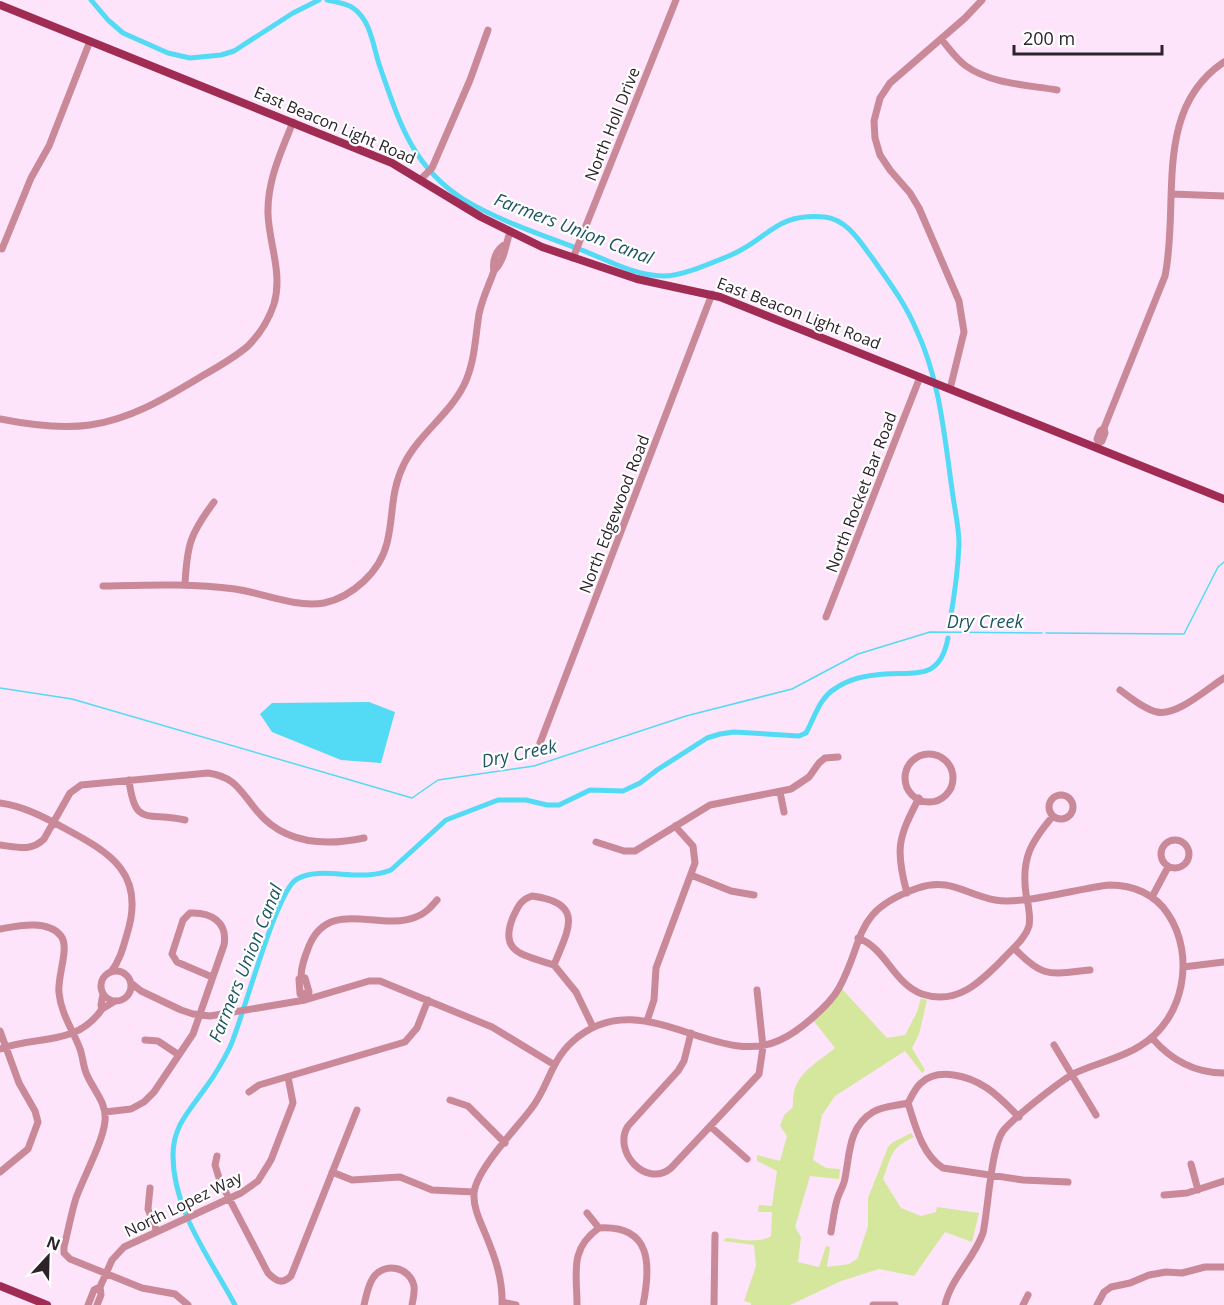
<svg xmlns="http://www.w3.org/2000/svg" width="1224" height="1305" font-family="'Open Sans',sans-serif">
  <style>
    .green { fill: #d5e79c }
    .water { fill: #53daf5 }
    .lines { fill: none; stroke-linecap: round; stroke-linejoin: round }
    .stream { stroke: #53daf5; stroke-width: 1.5 }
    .canal { stroke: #53daf5; stroke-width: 5 }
    .minor { stroke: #ca8998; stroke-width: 7 }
    .major { stroke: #a02c53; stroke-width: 8 }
    .labels { text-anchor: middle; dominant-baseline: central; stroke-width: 4.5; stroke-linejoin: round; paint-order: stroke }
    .street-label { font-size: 16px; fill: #2c232b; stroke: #fff }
    .water-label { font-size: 18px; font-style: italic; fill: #1e5662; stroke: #fff }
  </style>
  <rect width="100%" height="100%" fill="#fde4fa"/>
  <path class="green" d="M842,989L887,1038L905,1035L917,1012L921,998L927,1000L919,1034L912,1048L925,1070L922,1073L905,1051L835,1096L822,1115L813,1160L826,1168L840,1169L839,1179L810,1176L795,1227L801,1237L798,1262L819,1267L826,1246L830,1247L827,1267L849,1264L857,1259L868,1226V1198L888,1147L893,1142L911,1133L914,1137C890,1148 892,1155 883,1179L901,1208L921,1216L936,1212L937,1207L979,1213L972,1242L945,1232L914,1276L879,1269L841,1281L790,1305H751V1303L744,1301L756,1266L754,1245L723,1241L726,1238C740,1239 758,1244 771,1236L772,1212H758L759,1205L772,1206L777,1171L757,1161V1155L780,1161L787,1136L780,1126L784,1115L793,1107C791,1075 813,1066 835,1048L813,1020L834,1001Z"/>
  <path class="water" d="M369,702L395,712L381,763L341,760L272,732L260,714L272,703Z"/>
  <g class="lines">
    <path class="stream" d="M1046,633L1184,634L1218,567L1224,562
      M0,688L72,699L412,798L438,780L534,766L686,716L792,689L858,654L930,632L1042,633"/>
    <path class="canal" d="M91,0L108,20L123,33L168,53L190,58L221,55L234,51L293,13L319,0
      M327,0C335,2 346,3 353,8C372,21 373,48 380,67C399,121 412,167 463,199C499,221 540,234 579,249C606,259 634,276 663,276C682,276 712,263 731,255C770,238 774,213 825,217C848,220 860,242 873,259C889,282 905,303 916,329C940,380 944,434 952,489C954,507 959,525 959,544C958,571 954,599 949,626
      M235,1305C210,1258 173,1211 173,1155C173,1125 191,1109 206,1087C215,1075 223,1061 230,1047C243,1019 276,890 297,879C322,865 359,883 391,870L446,820L498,800H526L547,805H559L590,790L623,791L640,783L657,770L707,738L720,734L734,732L799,736L806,733C815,717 819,698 836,688C849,679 869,675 885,674C917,672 940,680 948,638"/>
    <path class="minor" d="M941,39C949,48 956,59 966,66C991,84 1028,85 1057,90
      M421,179L432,168L470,80L488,30
      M1172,194L1224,196
      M506,244C496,249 492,261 494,271C505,260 505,246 510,232
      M2,249L31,178L49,146L90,41
      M573,258L676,0
      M950,389L964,332L959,301L919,208L910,193L890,170L880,155L875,138L874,121L880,98L890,83L965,18L982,0
      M0,419C30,425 60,429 90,425C132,419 167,397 202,376C218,367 234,358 248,346C259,335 269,319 274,304C283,273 269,244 268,214C267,181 281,152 293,122
      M1104,428L1165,276C1180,203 1152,110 1224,62
      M1097,448L1099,443L1102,441L1105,433L1104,428L1100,431L1097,439L1099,443
      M185,584C187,545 190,534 214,502
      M103,586C147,585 191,583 235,589C263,593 295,608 324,603C352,597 380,572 387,543C394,515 390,492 404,464C419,434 449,415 464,385C475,362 475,339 479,314C482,299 489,285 494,271
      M826,617L920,377
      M1120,690C1131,698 1144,709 1157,712C1176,717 1208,688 1224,678
      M540,743L712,294
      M905 778a24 24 0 1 1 48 0a24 24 0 1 1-48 0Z
      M129,780C135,829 148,811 185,820
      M780,792L784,812
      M1049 807a12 12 0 1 1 24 0a12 12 0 1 1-24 0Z
      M0,803C23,806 44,817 64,828C111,853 146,874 127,934C123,948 120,960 111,972
      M1161 854a14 14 0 1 1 28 0a14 14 0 1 1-28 0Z
      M596,842L624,851H635L710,805L791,789L809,777L819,763L825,758L838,757
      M0,845C17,847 31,852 44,839L70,793L81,785L208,773C236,777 240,791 257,811C284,844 326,846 364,838
      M691,875L731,891L754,895
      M907,893C895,849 898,838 919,798
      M532,896C586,903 568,930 554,965C525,955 498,954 513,917C518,907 520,900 532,896Z
      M1152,897L1168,867
      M0,929C17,926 48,919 61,936C70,948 57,976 59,993C61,1014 73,1030 80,1049C83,1057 83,1067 87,1075C94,1091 107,1103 105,1121C103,1142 84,1176 76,1198C71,1214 68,1231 64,1247V1253L70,1259L142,1288L175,1294L188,1305
      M858,938C886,948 893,983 922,994C958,1006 981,981 1004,958C1013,948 1025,939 1029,926C1031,915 1028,904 1026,894C1021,858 1031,842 1053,816
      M1014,948C1043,979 1050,974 1090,970
      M554,965L576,992L593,1027
      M1183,967L1224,962
      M101 986a15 15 0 1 1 30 0a15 15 0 1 1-30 0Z
      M301,977L305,978L309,992L300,994L299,979L301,977C301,966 305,956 309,946C329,897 379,932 416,917C425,914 431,907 437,900
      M131,983L141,991L181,1010L193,1014L210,1016L305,1000L369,981H380L492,1027L553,1064
      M103,994L101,1005L102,1009L115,1001
      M647,1021L654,1000L656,968L695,863L693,846L675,826
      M0,1031L19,1083L35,1111L38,1122L28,1149L0,1172
      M691,1033L684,1061L678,1071L628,1126C612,1151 646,1189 671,1168L759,1074L763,1047L757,990
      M1152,1038C1171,1060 1194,1073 1224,1073
      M145,1040L158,1041L179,1055
      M1054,1045L1096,1115
      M0,1049C37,1035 76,1047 102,1009
      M249,1092L259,1085L405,1042L417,1028L428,1000
      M450,1100L468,1106L505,1143
      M908,1103C915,1125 922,1155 943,1168L1023,1180L1068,1182
      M908,1103C912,1096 915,1088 921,1083C938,1067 969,1076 987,1088C999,1096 1009,1107 1019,1117
      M105,1112L131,1109L144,1102L154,1092L193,1034L224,945C228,922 211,912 190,913L183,920L172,954L177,962L212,977
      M711,1127L747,1159
      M217,1156L215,1165L220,1181L268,1273C276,1281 282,1285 291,1276L357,1110
      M1191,1164L1198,1190
      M332,1172L352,1180L400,1177L432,1190L474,1192
      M150,1188L148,1209L157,1232
      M1164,1195L1187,1193L1224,1181
      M587,1213L599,1228
      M599,1228C652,1225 651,1265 643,1305
      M831,1232C833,1221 834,1210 837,1200C839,1192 844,1186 845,1178C850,1154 848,1127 873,1112C883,1106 896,1106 908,1103
      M100,1287L112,1260L124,1247L241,1193L258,1181L271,1160L293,1103L288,1077
      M502,1302L516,1305
      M88,1305L94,1290L100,1287L101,1295L97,1305
      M364,1305C366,1297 368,1285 373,1278C384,1261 410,1267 414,1286C415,1292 413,1299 412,1305
      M502,1305C503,1279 495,1257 485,1233C480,1221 473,1207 474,1193C476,1170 516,1129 531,1109C548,1088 550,1062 572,1042C640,980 716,1071 780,1040C798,1032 829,1006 839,988C866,938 852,911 918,888C950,877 966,895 995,900C1025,905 1078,888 1110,885C1133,885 1155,894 1168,914C1196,956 1184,1020 1140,1046C1120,1059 1095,1063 1073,1074C1058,1083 1013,1118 1003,1131C991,1147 988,1211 983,1233C974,1259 951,1278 945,1305
      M577,1305C577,1273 569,1249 599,1228
      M714,1305L715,1235
      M873,1305H895
      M1023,1305L1028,1295
      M1097,1305L1104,1292L1111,1287L1130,1283L1149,1275L1166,1272L1182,1273L1205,1267H1224"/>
    <path class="major" d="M0,5L392,163L481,217L542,247L637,279L720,297L1224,499
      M0,1286L47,1305"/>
  </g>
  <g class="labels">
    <g class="street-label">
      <text transform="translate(612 124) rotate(-68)">North Holl Drive</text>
      <text transform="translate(335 125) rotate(23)">East Beacon Light Road</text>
      <text transform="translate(799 313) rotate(21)">East Beacon Light Road</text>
      <text transform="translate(861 492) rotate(-69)">North Rocket Bar Road</text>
      <text transform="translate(614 514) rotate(-69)">North Edgewood Road</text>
      <text transform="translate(183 1204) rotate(-26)">North Lopez Way</text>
    </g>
    <g class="water-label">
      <text transform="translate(574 228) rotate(21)">Farmers Union Canal</text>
      <text x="985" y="621">Dry Creek</text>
      <text transform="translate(519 753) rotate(-12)">Dry Creek</text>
      <text transform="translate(245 963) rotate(-68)">Farmers Union Canal</text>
    </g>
  </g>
  <g transform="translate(48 1257) rotate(22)" stroke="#ffffff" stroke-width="4.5" paint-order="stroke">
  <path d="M0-4.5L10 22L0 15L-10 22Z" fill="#2c232b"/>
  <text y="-9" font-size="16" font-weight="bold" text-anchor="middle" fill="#2c232b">N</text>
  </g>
  <path d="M1014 45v9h148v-9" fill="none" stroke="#2c232b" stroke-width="3"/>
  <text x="1023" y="45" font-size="18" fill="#2c232b" stroke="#ffffff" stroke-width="4.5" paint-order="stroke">200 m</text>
</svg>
